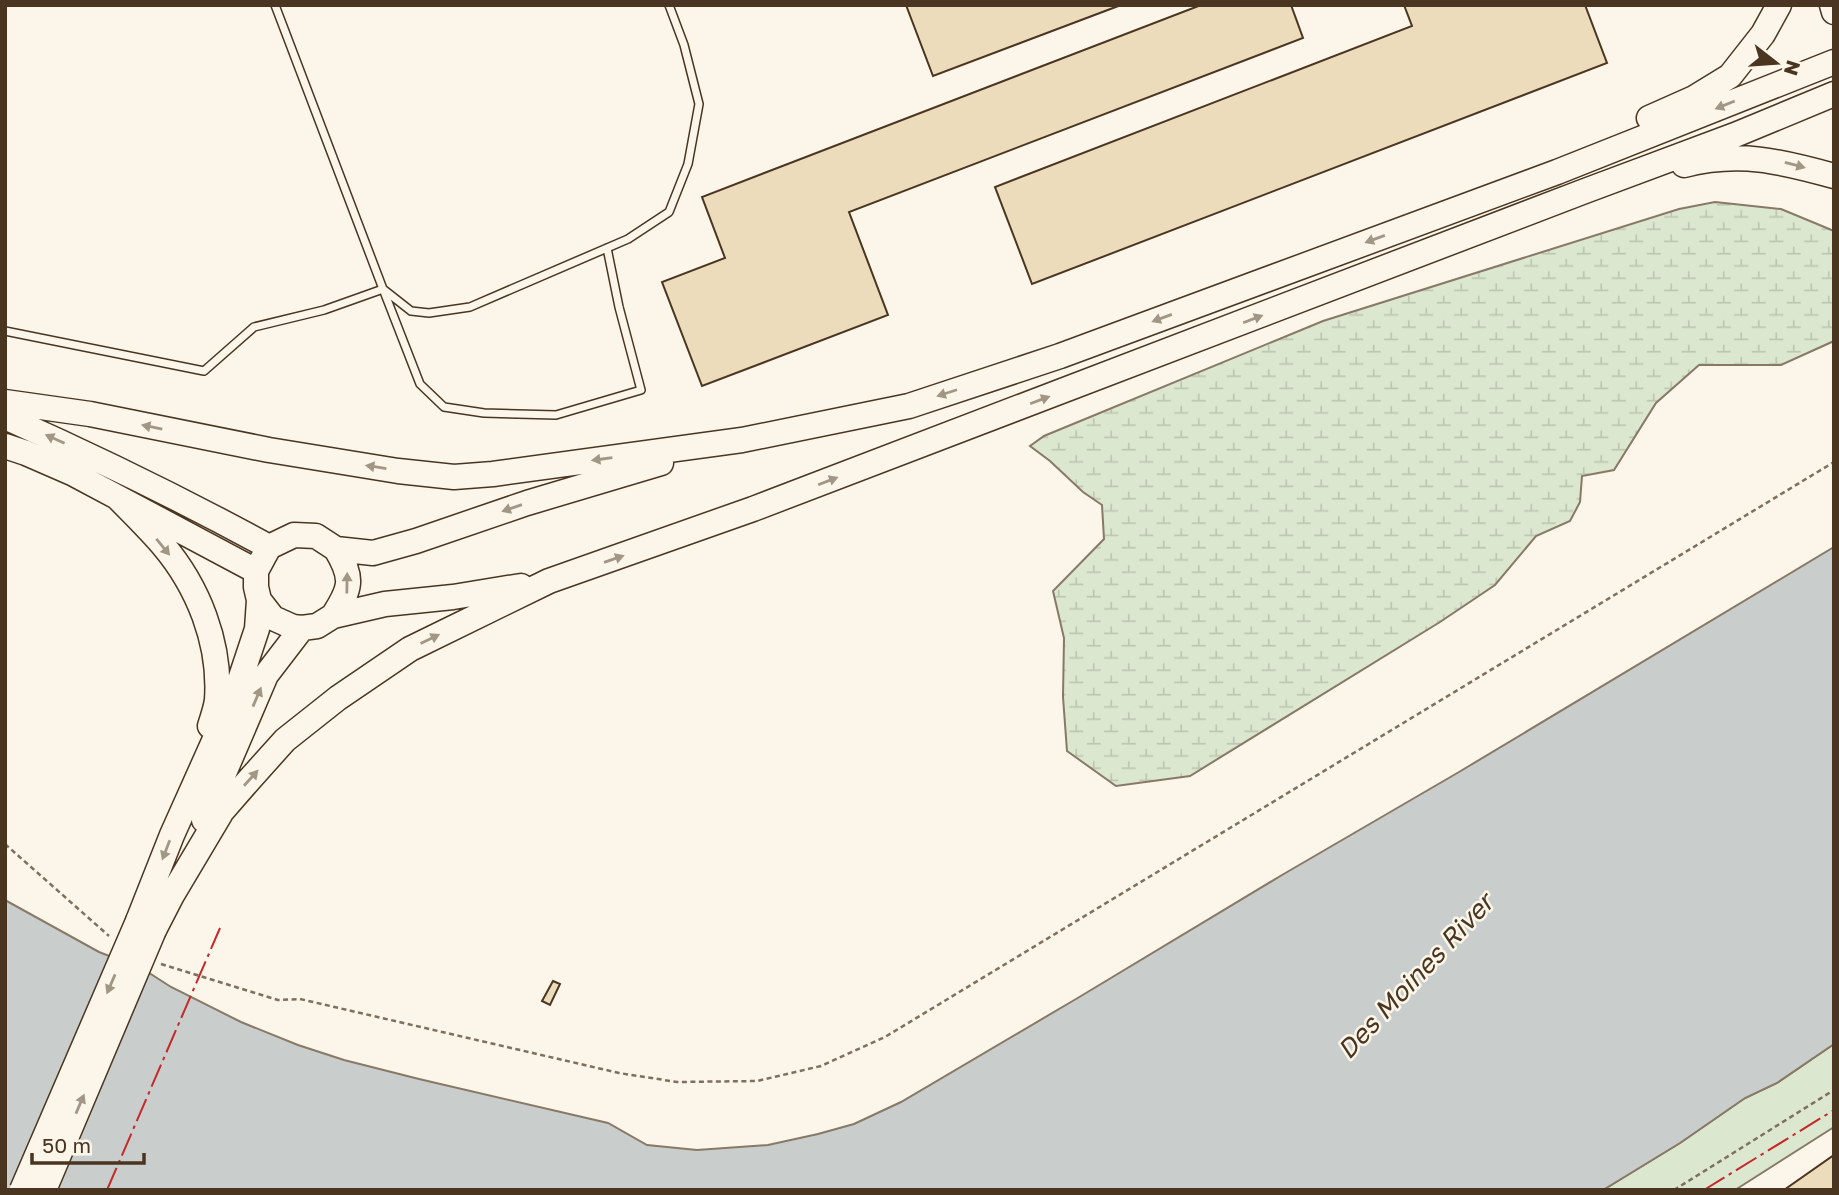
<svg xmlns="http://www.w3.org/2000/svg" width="1839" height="1195" font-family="'Golos Text',sans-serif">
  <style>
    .green { fill: #dce7d0; stroke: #887966; stroke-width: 2 }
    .wetland { fill: url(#wetland-marsh); stroke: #887966; stroke-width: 2 }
    .water { fill: #c9cecd; stroke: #887966; stroke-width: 2 }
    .building { fill: #ecdcbc; stroke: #4a3520; stroke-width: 2 }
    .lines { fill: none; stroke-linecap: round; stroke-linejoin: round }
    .lane-casing { stroke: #4a3520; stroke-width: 10 }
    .highway-casing { stroke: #4a3520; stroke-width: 27 }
    .path { stroke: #7f6f5c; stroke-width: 2.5; stroke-dasharray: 5 3.5; stroke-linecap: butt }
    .lane { stroke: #fbf6e9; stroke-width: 7 }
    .highway { stroke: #fbf6e9; stroke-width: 24 }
    .highway-bridge-casing { stroke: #4a3520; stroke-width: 27; stroke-linecap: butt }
    .highway-bridge { stroke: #fbf6e9; stroke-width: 24 }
    .power { stroke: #c62828; stroke-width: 2; stroke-dasharray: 24 5 3.5 5; stroke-linecap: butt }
    .oneway { fill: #a29684 }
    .labels { text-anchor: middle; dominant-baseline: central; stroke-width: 5; stroke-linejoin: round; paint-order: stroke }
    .water-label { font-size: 26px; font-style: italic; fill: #4a3520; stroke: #fbf6e9 }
  </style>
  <defs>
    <pattern id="wetland-marsh" width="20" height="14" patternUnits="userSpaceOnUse" patternTransform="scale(1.75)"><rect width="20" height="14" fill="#dce7d0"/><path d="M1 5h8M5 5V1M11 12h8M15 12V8" fill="none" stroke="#bec7b2"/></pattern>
  </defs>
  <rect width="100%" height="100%" fill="#fbf6e9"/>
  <path class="green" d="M1834,1044V1127L1735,1190H1603L1680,1143L1745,1098L1777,1083Z"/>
  <path class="wetland" d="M1715,202L1781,209L1834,231V341L1781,365H1699L1656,403L1614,470L1582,476L1580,502L1570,521L1536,536L1495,585L1440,622L1190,776L1116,786L1067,751L1063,697L1064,638L1053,591L1104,539L1102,505L1083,492L1050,461L1030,446L1044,436L1323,321L1679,209Z"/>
  <path class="water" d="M1834,547V1044L1777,1083L1745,1098L1680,1143L1603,1190H5V900L99,952L122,961L132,962L171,987L241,1022L298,1045L344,1060L419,1079L608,1123L647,1145L697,1150L768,1145L818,1134L854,1124L901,1102L1076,999L1282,875L1459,772Z"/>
  <path class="building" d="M906,5H1121L933,76Z
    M1201,5H1291L1303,38L849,212L888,315L702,386L662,282L725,258L702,197Z
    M1404,5H1585L1607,63L1032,284L995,187L1412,26Z
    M553,981L560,984L550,1005L542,1001Z
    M1834,1155V1190H1784Z"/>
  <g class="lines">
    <defs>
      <path id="lane" d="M275,5L383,289L411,311L429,313L470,307L628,239L669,212L688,164L699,104L684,45L669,5
        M5,331L204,371L254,327L324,310L383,289L420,384L444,407L484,413L556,415L641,390L619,307L607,248"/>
      <path id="highway" d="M1832,5L1834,12
        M1649,118L1694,98L1730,76L1763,34L1779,5
        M1684,165C1739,151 1780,161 1834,176
        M5,402L90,414L269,450L398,471L454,477L493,474L742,440L909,406L1060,356L1557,172L1834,62
        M5,417C95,457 183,500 269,547
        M5,446L26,453L72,473L256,571
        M117,497C132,512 148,528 162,544C198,586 221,643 217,700C216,708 213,717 210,726
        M259,600L273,618L293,627L302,628L317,626L333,616L385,604L453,597L521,586
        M333,616C351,588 354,579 336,549
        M204,820L266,675L302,628
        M138,921L172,835L236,692L257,629L259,600L256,587V571L269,547L294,535L316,536L336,549L373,553L416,541L527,503L661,463
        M154,930L172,895L222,811L250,779L285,740L338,698L410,649L549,581L753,509L1585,191L1735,135L1834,94"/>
    </defs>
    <use href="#lane" class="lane-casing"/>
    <use href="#highway" class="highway-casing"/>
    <path class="path" d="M5,844L109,936
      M161,964L278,1000L300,999L619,1073L677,1082L757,1081L821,1066L885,1037L1834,462
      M1674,1190L1834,1090"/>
    <use href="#lane" class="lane"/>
    <use href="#highway" class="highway"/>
    <defs>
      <path id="highway-bridge" d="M22,1190L138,921
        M44,1190L154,930"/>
    </defs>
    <use href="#highway-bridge" class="highway-bridge-casing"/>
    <use href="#highway-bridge" class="highway-bridge"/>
    <path class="power" d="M107,1190L220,928
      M1704,1190L1834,1110"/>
  </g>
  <defs><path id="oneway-solid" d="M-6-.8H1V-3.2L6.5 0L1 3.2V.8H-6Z" transform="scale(1.75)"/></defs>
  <g class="oneway">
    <use href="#oneway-solid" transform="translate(1725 105) rotate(158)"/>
    <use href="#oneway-solid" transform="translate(1795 165) rotate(15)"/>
    <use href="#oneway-solid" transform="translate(1375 239) rotate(160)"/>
    <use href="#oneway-solid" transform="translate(1162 318) rotate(160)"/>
    <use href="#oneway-solid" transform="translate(1253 319) rotate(-21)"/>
    <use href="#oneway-solid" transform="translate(947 393) rotate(162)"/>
    <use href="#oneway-solid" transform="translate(1040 400) rotate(-21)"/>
    <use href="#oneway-solid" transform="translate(152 427) rotate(-169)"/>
    <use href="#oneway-solid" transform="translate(55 439) rotate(-156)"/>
    <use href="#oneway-solid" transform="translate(602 459) rotate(172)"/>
    <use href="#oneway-solid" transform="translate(376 467) rotate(-171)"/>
    <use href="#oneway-solid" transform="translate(828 481) rotate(-21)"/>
    <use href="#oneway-solid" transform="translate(512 508) rotate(161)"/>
    <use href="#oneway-solid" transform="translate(163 547) rotate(51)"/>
    <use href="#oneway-solid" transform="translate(614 559) rotate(-19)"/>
    <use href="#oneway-solid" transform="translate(347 583) rotate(-89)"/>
    <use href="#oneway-solid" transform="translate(430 639) rotate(-26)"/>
    <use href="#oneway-solid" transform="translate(257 697) rotate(-67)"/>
    <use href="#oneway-solid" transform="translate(251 778) rotate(-48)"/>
    <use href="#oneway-solid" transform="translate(166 850) rotate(111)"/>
    <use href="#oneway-solid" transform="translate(111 984) rotate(113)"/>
    <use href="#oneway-solid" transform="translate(80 1104) rotate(-67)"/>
  </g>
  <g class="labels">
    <g class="water-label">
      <text transform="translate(1415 976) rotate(-47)">Des Moines River</text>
    </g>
  </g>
  <rect width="1839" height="1195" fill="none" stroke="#4a3520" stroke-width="14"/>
  <g transform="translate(1776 63) rotate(107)" stroke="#fbf6e9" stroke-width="5" paint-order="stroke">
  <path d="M0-5L12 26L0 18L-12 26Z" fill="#4a3520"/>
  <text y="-10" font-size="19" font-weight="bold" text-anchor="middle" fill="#4a3520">N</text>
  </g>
  <path d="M32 1153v10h112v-10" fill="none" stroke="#4a3520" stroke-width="3.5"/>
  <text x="42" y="1153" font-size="21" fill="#4a3520" stroke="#fbf6e9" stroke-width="5" paint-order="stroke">50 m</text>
</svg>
